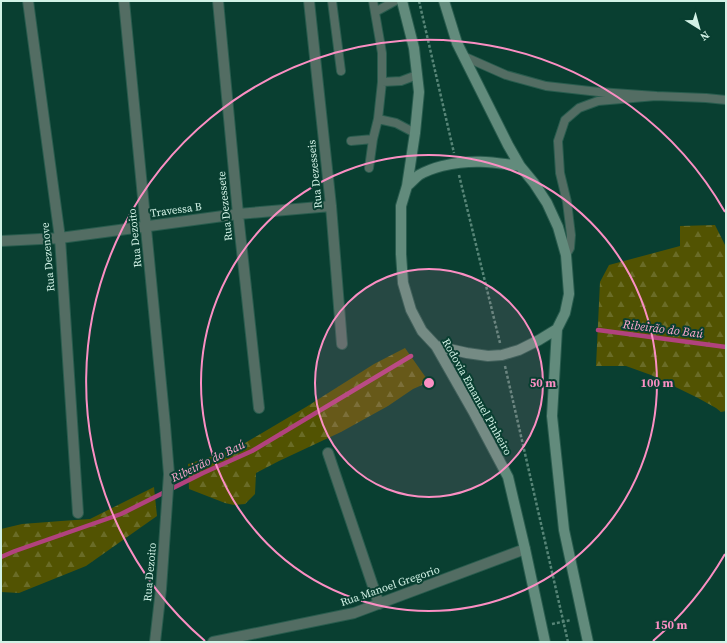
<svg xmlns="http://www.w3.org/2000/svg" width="727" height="643" font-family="'Source Serif 4',serif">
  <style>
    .forest { fill: url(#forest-firs) }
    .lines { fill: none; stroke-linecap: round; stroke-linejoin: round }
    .stream { stroke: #b1427d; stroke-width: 4.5 }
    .lane-casing { stroke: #295c4e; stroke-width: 10 }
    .street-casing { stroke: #295c4e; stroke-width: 12 }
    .secondary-casing { stroke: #295c4e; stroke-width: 12 }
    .path { stroke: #578577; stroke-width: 2.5; stroke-dasharray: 3 2; stroke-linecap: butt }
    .lane { stroke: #536d63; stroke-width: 8 }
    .street { stroke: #536d63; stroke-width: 10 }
    .secondary { stroke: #628b7c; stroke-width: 10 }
    .ring { fill: none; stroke: #fb8fc3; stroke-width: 2 }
    .labels { text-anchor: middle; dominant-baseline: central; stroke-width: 4; stroke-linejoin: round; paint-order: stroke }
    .street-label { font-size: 11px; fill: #d2f2e6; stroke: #093f31 }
    .water-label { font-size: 12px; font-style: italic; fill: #ffa8d0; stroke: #093f31 }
    .centre { fill: #fb8fc3; stroke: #093f31; stroke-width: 2 }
    .ring-label { font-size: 12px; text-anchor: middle; font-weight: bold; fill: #fb8fc3; stroke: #093f31; stroke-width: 4; stroke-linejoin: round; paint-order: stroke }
  </style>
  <defs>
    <pattern id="forest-firs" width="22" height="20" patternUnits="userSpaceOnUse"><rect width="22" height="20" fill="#525302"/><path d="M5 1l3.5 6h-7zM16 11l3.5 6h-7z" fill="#6a6c27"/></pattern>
  </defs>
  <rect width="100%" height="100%" fill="#093f31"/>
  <path class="forest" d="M715,225L726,247V411L721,412L716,408L698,398L651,375L626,366H596L600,282L609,265L680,246V226Z
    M405,348L429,382L413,389L388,406L341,432L279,461L256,473L255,494L245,504L234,505L225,503L189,489L188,464L233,450L306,407L374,364Z
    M154,487L157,516L86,566L19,593L1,592V529L22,524L61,521L90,519Z"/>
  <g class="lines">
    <path class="stream" d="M598,330L726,347
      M1,557L15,551L121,514L203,473L252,451L411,356"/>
    <defs>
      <path id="lane" d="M332,1L341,71
        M373,1L382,53V82
        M375,12L395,1
        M463,56L506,75L546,86L599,92L656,96L598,101L579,108L565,120L558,141L560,173L567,202L571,235L570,248L566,255
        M656,96L706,98L726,100
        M415,133L396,123L378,119L382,82L401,81L417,75
        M351,141L373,139L378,119
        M369,168L373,139"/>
      <path id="street" d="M28,1L60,238L78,513
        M124,1L165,425L169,474L161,589L155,642
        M218,1L238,214L259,408
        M309,1L331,206L342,344
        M1,241L60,238L238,214L331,206
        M328,453L379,604
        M213,642L354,613L525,549"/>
      <path id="secondary" d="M402,1L414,48L419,92L415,133L407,186L401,206V254L403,283L411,310L422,331L436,346L473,411L508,477L525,549L545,642
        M407,186C411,183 415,178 419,175C426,171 434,168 442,166C472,159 491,162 520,166
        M557,329L552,416L564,530L588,642
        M436,346L467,353L488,356L502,355L519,350L539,340L557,329L565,313L569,294L566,255L558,227L547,203L534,183L520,166L508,145L457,43L444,1"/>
    </defs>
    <use href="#lane" class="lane-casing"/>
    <use href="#street" class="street-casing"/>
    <use href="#secondary" class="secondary-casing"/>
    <path class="path" d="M419,1L454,153
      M459,175L500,343
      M505,366L568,642
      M552,624L571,620"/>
    <use href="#lane" class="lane"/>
    <use href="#street" class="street"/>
    <use href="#secondary" class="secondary"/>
  </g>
  <circle cx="429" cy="383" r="114" fill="#fb8fc3" fill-opacity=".12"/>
  <g class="ring">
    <circle cx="429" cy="383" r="114"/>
    <circle cx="429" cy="383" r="228"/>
    <path d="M725 554A342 342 0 0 1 653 641M205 641A342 342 0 1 1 725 212"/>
  </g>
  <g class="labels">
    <g class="street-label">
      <text transform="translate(315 174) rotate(-96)">Rua Dezesseis</text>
      <text transform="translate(225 206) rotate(-96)">Rua Dezessete</text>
      <text transform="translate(176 210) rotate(-8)">Travessa B</text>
      <text transform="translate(135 238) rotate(-96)">Rua Dezoito</text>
      <text transform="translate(48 257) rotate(-95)">Rua Dezenove</text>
      <text transform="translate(477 397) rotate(61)">Rodovia Emanuel Pinheiro</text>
      <text transform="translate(150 572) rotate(-85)">Rua Dezoito</text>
      <text transform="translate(390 586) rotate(-19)">Rua Manoel Gregorio</text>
    </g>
    <g class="water-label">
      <text transform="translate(663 329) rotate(7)">Ribeirão do Baú</text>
      <text transform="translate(208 461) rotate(-26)">Ribeirão do Baú</text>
    </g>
  </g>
  <circle cx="429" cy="383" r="6" class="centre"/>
  <g class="ring-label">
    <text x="543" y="387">50 m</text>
    <text x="657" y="387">100 m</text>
    <text x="671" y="629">150 m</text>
  </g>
  <rect width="727" height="643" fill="none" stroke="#d2f2e6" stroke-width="4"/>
  <g transform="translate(699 28) rotate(143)" stroke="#093f31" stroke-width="3" paint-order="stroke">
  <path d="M0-3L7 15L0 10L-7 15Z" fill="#d2f2e6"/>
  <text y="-6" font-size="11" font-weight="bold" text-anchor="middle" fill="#d2f2e6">N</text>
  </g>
</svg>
